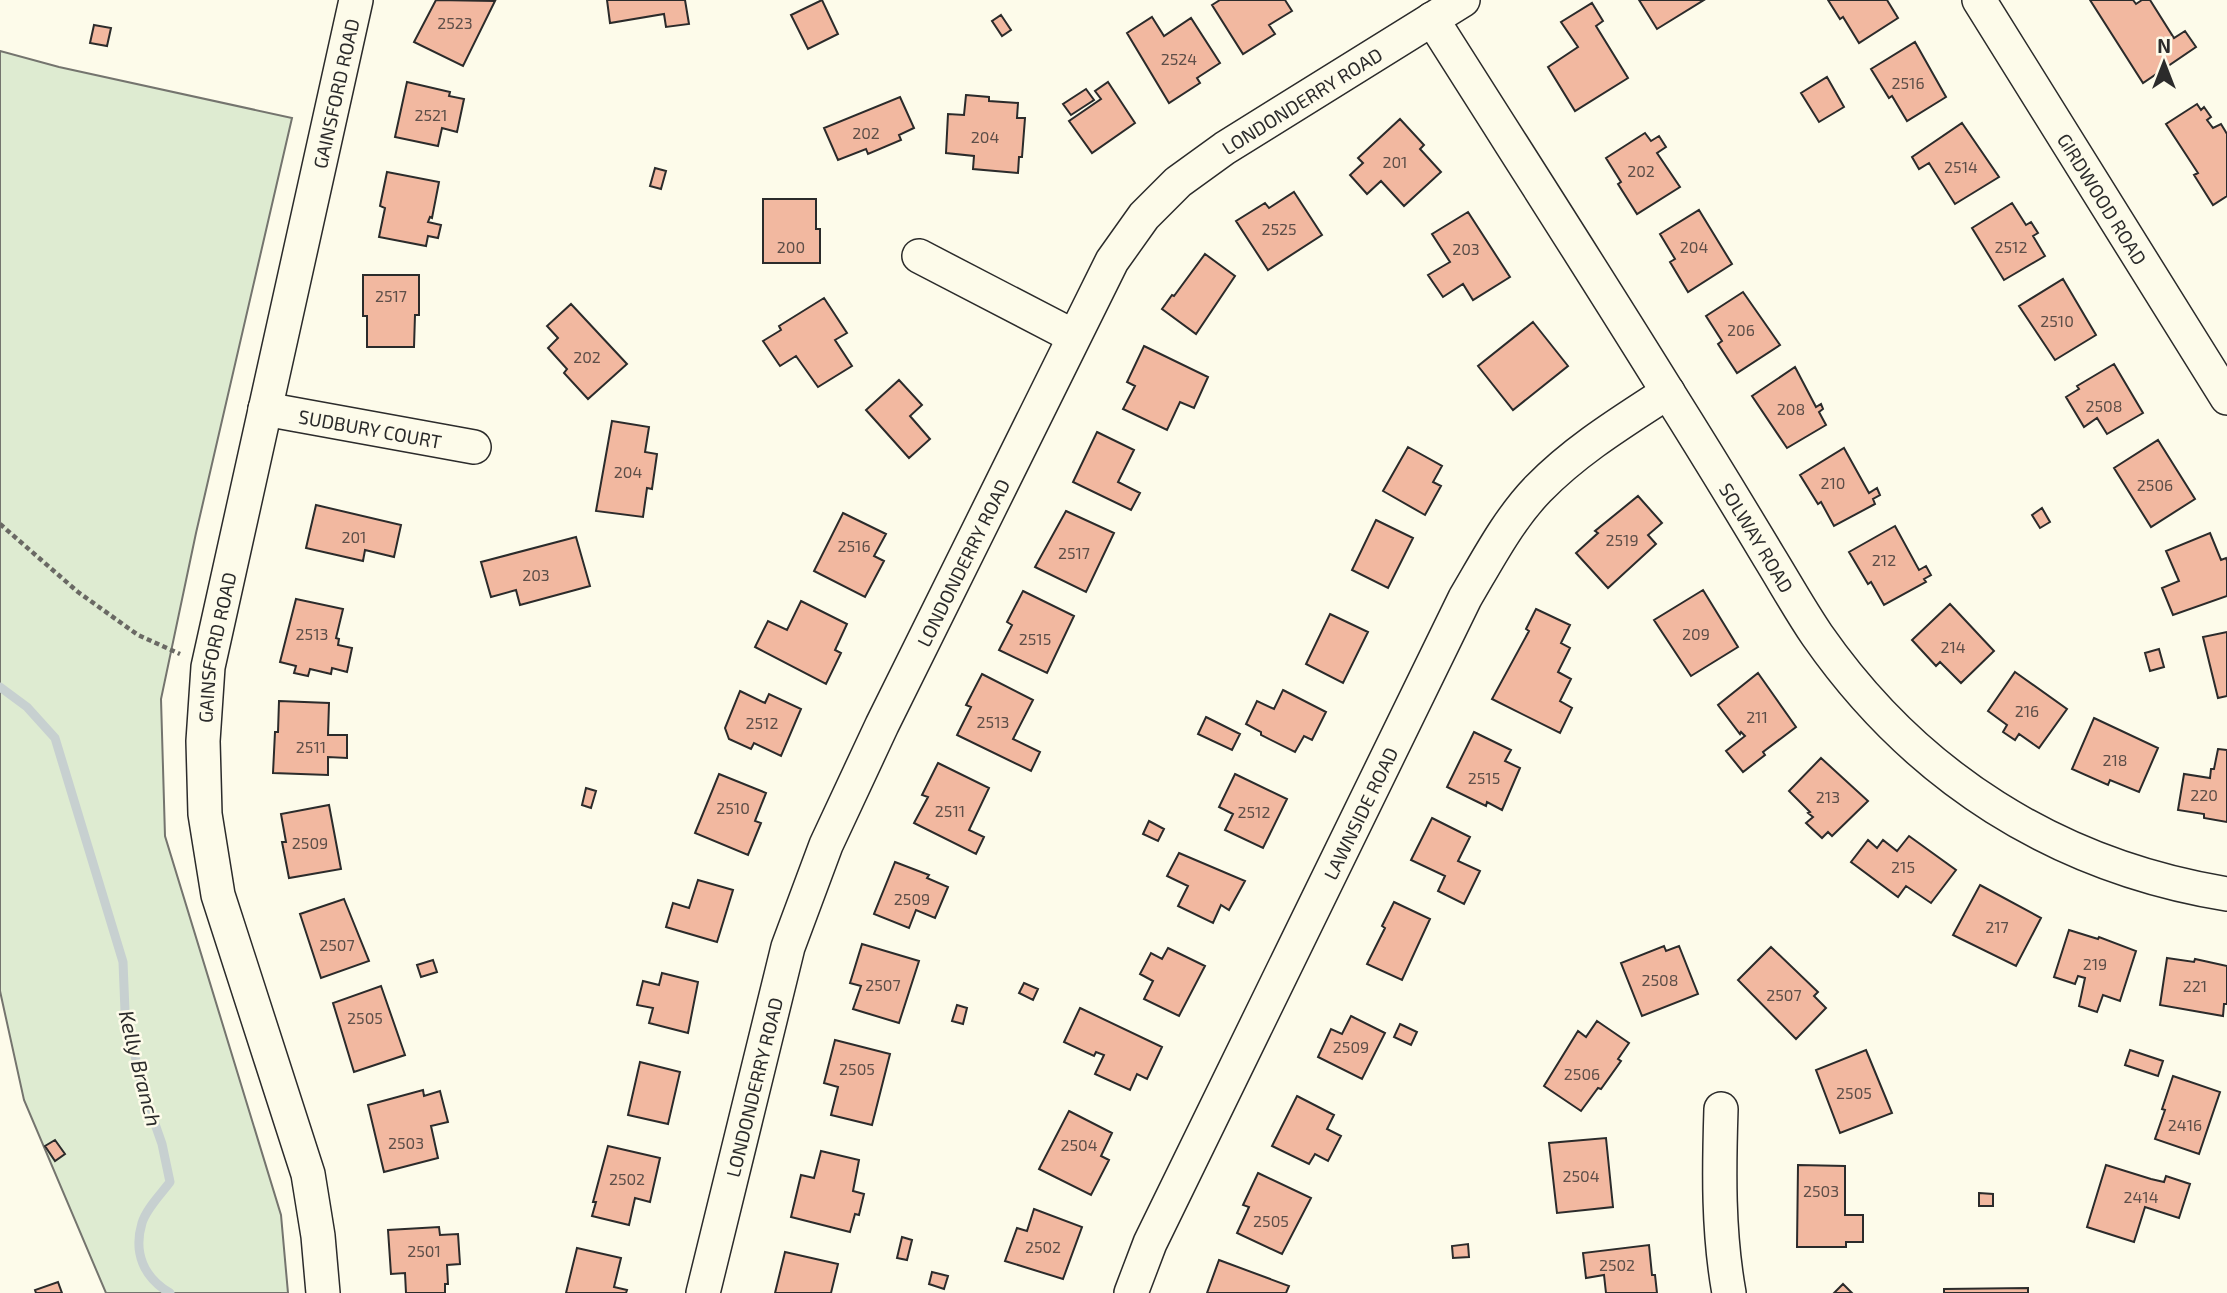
<svg xmlns="http://www.w3.org/2000/svg" width="2227" height="1293" font-family="'Exo 2',sans-serif">
  <style>
    .green { fill: #deebd1; stroke: #74746e; stroke-width: 2 }
    .lines { fill: none; stroke-linecap: round; stroke-linejoin: round }
    .stream { stroke: #c7d0d0; stroke-width: 9 }
    .building { fill: #f2b8a0; stroke: #2b2b2b; stroke-width: 2 }
    .minor-casing { stroke: #2b2b2b; stroke-width: 36 }
    .path { stroke: #6a6964; stroke-width: 4.5; stroke-dasharray: 5 3.5; stroke-linecap: butt }
    .minor { stroke: #fdfbea; stroke-width: 33 }
    .labels { text-anchor: middle; dominant-baseline: central; stroke-width: 5; stroke-linejoin: round; paint-order: stroke }
    .number-label { font-size: 16px; fill: #5d4e48 }
    .street-label { font-size: 19px; fill: #2b2b2b; stroke: #fdfbea }
    .water-label { font-size: 21px; font-style: italic; fill: #2b2b2b; stroke: #fdfbea }
  </style>
  <rect width="100%" height="100%" fill="#fdfbea"/>
  <path class="green" d="M0,51L59,67L292,118L196,533L161,699L165,836L281,1215L288,1293H106L24,1100L0,991Z"/>
  <g class="lines">
    <path class="stream" d="M0,687L27,707L55,738L123,962L125,1011L142,1087L162,1144L170,1182C161,1194 146,1209 142,1223C133,1253 144,1278 170,1293"/>
  </g>
  <path class="building" d="M436,0L495,1L463,66L414,42Z
    M607,0H685L689,24L666,27L664,14L610,23Z
    M822,0L838,34L808,49L791,15Z
    M1220,0H1285L1292,11L1269,25L1275,34L1243,54L1212,5Z
    M1639,0H1704L1657,29Z
    M1828,0H1887L1898,18L1859,43L1843,17L1840,19Z
    M2090,0H2133L2136,4L2142,0H2150L2174,38L2185,31L2196,47L2143,83Z
    M1592,3L1603,21L1596,26L1628,78L1575,111L1548,67L1578,47L1561,22Z
    M1001,15L1011,30L1002,36L992,21Z
    M1152,17L1164,36L1191,18L1220,63L1197,78L1200,83L1169,103L1127,33Z
    M94,25L111,28L107,46L90,43Z
    M1915,42L1946,97L1907,121L1892,96L1889,98L1871,69Z
    M1827,77L1844,107L1819,122L1801,93Z
    M407,82L450,92L449,96L464,99L457,132L442,128L438,146L395,137Z
    M1108,82L1135,123L1092,153L1069,121L1101,99L1095,91Z
    M1086,89L1094,100L1071,115L1063,104Z
    M966,95L989,97V101L1018,103L1017,118H1025L1022,157H1019L1018,173L973,169L974,156L946,153L948,114L964,115Z
    M900,97L914,128L899,135L901,140L868,154L866,149L838,160L824,128Z
    M2197,104L2201,110L2204,107L2211,117L2207,120L2213,128L2221,124L2227,134V196L2213,205L2194,175L2198,173L2166,124Z
    M1400,119L1424,145L1420,149L1441,172L1404,206L1381,181L1367,194L1350,175L1363,163L1358,158Z
    M1962,123L1999,177L1955,204L1929,163L1919,169L1912,157Z
    M1645,133L1651,141L1659,136L1666,147L1657,153L1680,187L1637,214L1618,184L1621,182L1606,158Z
    M655,168L666,171L661,189L650,186Z
    M387,172L439,182L432,218L430,217L428,222L441,225L438,238L428,236L426,246L379,237L385,208L380,206Z
    M1294,192L1322,235L1268,270L1236,221L1265,203L1269,208Z
    M763,199H816V229H820V263H763Z
    M2012,203L2026,225L2031,222L2038,233L2033,236L2045,256L2004,280L1972,228Z
    M1699,210L1732,264L1688,292L1670,262L1675,259L1660,234Z
    M1468,212L1510,277L1473,300L1463,284L1443,297L1428,275L1450,262L1432,234Z
    M1205,254L1235,276L1196,334L1162,309L1172,295L1174,296Z
    M363,275H419V315H415L414,347H367V316H363Z
    M2063,279L2096,335L2055,360L2019,306Z
    M1743,292L1780,345L1737,373L1718,344L1722,341L1706,316Z
    M824,298L847,333L835,340L852,366L818,387L796,356L780,366L763,341L781,330L779,326Z
    M571,304L627,364L588,399L564,373L567,369L548,348L558,338L547,326Z
    M1533,322L1568,366L1513,410L1478,366Z
    M1144,346L1208,377L1194,408L1180,402L1167,430L1123,409L1135,386L1127,382Z
    M2114,364L2143,413L2107,434L2097,418L2084,427L2066,397L2079,389L2077,386Z
    M1795,367L1816,407L1821,404L1823,409L1819,412L1826,425L1787,448L1752,396Z
    M899,380L922,405L910,416L930,439L909,458L866,410Z
    M612,421L649,427L645,452L657,454L652,489L647,488L643,517L596,511Z
    M1097,432L1134,450L1118,482L1140,493L1131,510L1073,482Z
    M2158,440L2195,499L2151,527L2114,468Z
    M1408,447L1442,466L1433,482L1441,486L1425,515L1383,491Z
    M1844,448L1869,493L1877,488L1880,495L1873,499L1875,504L1834,526L1821,502L1818,504L1800,475Z
    M1638,496L1662,523L1648,535L1656,544L1608,588L1576,553L1598,533L1595,531Z
    M316,505L401,525L394,557L365,550L363,561L306,548Z
    M2042,508L2050,522L2040,528L2032,515Z
    M1066,511L1114,533L1086,592L1035,567Z
    M843,513L886,534L874,556L884,561L865,597L814,571Z
    M1376,520L1413,538L1388,588L1352,570Z
    M1895,526L1919,570L1926,566L1931,575L1924,579L1926,582L1884,605L1871,582L1868,584L1849,552Z
    M2210,533L2221,560L2226,558L2227,561V596L2173,615L2162,588L2179,581L2166,551Z
    M576,537L590,586L520,605L516,590L491,597L481,562Z
    M1703,590L1738,647L1691,676L1654,620Z
    M1023,591L1074,616L1047,673L999,650L1012,625L1007,622Z
    M296,599L343,609L336,638L339,639L338,645L352,648L347,672L332,668L331,674L310,669L308,676L294,673L296,666L280,662Z
    M801,601L847,624L835,650L841,653L826,684L755,647L768,621L787,630Z
    M1950,604L1994,651L1961,683L1940,662L1936,666L1912,640Z
    M1536,609L1570,625L1561,643L1570,648L1558,672L1571,679L1560,701L1572,708L1560,733L1492,699L1529,631L1526,629Z
    M1330,614L1368,632L1343,683L1306,664Z
    M2227,632V696L2218,698L2203,637Z
    M2159,649L2164,667L2150,671L2145,653Z
    M2015,672L2067,709L2039,748L2019,734L2015,740L2003,732L2007,725L1988,711Z
    M1758,673L1796,727L1763,752L1765,755L1743,772L1726,751L1745,736L1741,732L1740,734L1718,705Z
    M982,674L1033,700L1013,739L1040,752L1031,771L957,735L971,707L966,705Z
    M1283,690L1326,712L1312,740L1304,736L1295,752L1261,735V732L1246,724L1257,701L1274,709Z
    M740,691L765,703L769,694L801,709L781,756L754,743L751,749L729,739L725,728Z
    M279,701L329,703L328,735H347V758L328,757V775L273,773L275,732H278Z
    M1206,717L1240,734L1232,750L1198,734Z
    M2094,718L2158,748L2139,792L2110,780L2108,785L2072,769Z
    M1474,732L1511,750L1505,761L1520,768L1502,810L1487,802L1486,806L1447,787Z
    M2218,749L2227,750V822L2204,818V814L2178,810L2184,774L2210,778L2211,769H2214Z
    M1821,758L1868,801L1832,836L1828,832L1822,838L1806,823L1813,817L1808,813L1810,812L1789,791Z
    M938,763L989,788L969,830L984,837L976,854L914,823L928,797L922,795Z
    M719,774L766,793L755,821L761,823L748,855L695,833Z
    M1235,774L1287,799L1263,848L1225,830L1233,814L1219,807Z
    M586,788L596,791L591,808L582,805Z
    M329,805L341,869L289,878L282,842H286L281,814Z
    M1432,818L1470,837L1458,861L1480,871L1464,904L1438,891L1445,876L1411,860Z
    M1149,821L1164,829L1158,841L1143,834Z
    M1909,836L1956,870L1931,903L1906,886L1898,897L1851,862L1868,840L1877,848L1883,840L1897,851Z
    M1179,853L1245,881L1229,910L1221,905L1213,923L1178,906L1188,886L1167,876Z
    M895,862L929,875L927,878L948,887L935,918L916,910L909,928L874,914Z
    M698,880L733,890L717,942L666,927L673,903L689,908Z
    M1980,885L2041,918L2016,966L1953,935Z
    M344,899L369,961L321,978L300,914Z
    M1394,902L1430,919L1402,980L1367,964L1385,928L1382,926Z
    M2069,930L2098,939L2099,937L2136,951L2120,1001L2103,995L2097,1012L2079,1006L2085,978L2078,976L2075,984L2054,977Z
    M862,944L919,961L899,1023L853,1009L861,986L850,983Z
    M1664,946L1666,951L1679,946L1698,994L1642,1016L1621,963Z
    M1771,947L1818,992L1814,996L1826,1008L1796,1039L1738,980Z
    M1168,948L1205,966L1179,1016L1144,999L1153,981L1140,974L1151,953L1162,959Z
    M2167,958L2194,962L2195,959L2227,966V1004H2224L2223,1016L2160,1005Z
    M433,960L437,972L421,977L417,965Z
    M662,973L698,982L688,1033L649,1023L653,1008L637,1005L643,981L659,985Z
    M1024,983L1038,989L1033,1000L1019,993Z
    M381,986L405,1055L354,1072L333,1003Z
    M957,1005L967,1008L963,1024L952,1021Z
    M1080,1008L1162,1047L1147,1079L1137,1074L1130,1090L1095,1074L1104,1055L1096,1052L1094,1056L1064,1042Z
    M1351,1016L1385,1033L1362,1079L1318,1057L1331,1029L1342,1034Z
    M1597,1021L1629,1043L1618,1059L1621,1061L1601,1089L1598,1088L1581,1111L1544,1086L1578,1031L1586,1037Z
    M1400,1024L1417,1032L1411,1045L1394,1037Z
    M835,1040L890,1054L872,1125L831,1115L838,1087L824,1083Z
    M1866,1050L1892,1113L1840,1133L1816,1070Z
    M2130,1050L2163,1061L2158,1076L2125,1065Z
    M640,1062L680,1072L668,1124L628,1115Z
    M2173,1076L2220,1092L2199,1154L2155,1139L2165,1110L2162,1109Z
    M423,1090L424,1096L440,1091L448,1122L431,1126L438,1158L384,1172L368,1105Z
    M1297,1096L1334,1115L1327,1129L1341,1136L1328,1161L1315,1154L1309,1164L1272,1146Z
    M1069,1111L1112,1133L1101,1156L1109,1160L1091,1195L1039,1169Z
    M1606,1138L1613,1207L1557,1213L1549,1143Z
    M55,1140L65,1154L55,1161L45,1146Z
    M608,1146L660,1158L650,1202L635,1198L629,1225L592,1216L596,1202H593Z
    M821,1151L859,1160L853,1191L864,1194L859,1215L855,1214L850,1232L791,1217L801,1175L814,1178Z
    M1798,1165L1845,1166V1215H1863V1242H1846V1247H1797Z
    M2106,1165L2151,1179L2164,1182L2166,1176L2190,1184L2179,1218L2145,1207L2134,1242L2087,1227Z
    M1258,1173L1311,1198L1282,1254L1237,1233L1249,1207L1243,1205Z
    M1979,1193L1993,1194V1206H1979Z
    M1034,1209L1082,1227L1063,1279L1005,1261L1017,1228L1027,1231Z
    M439,1227L440,1235L458,1234L460,1264L447,1265L448,1284H445V1293H406L405,1273L391,1274L388,1230Z
    M902,1237L912,1240L907,1260L897,1258Z
    M1468,1244L1469,1257L1453,1258L1452,1246Z
    M1649,1245L1652,1275H1655L1657,1293H1606L1604,1275L1586,1278L1583,1253Z
    M577,1248L621,1258L614,1287L627,1290L626,1293H566Z
    M785,1252L838,1264L831,1293H775Z
    M1219,1260L1289,1286L1286,1293H1207Z
    M932,1272L948,1276L944,1289L929,1284Z
    M58,1282L62,1293H36L35,1290Z
    M1843,1284L1852,1293H1834Z
    M2028,1288V1293H1944V1289Z"/>
  <g class="lines">
    <defs>
      <g id="minor">
        <path id="s1" d="M1979,0L2227,398"/>
        <path id="s2" d="M1432,19C1511,144 1591,268 1669,394C1703,448 1736,502 1769,557C1785,583 1800,610 1817,635C1916,777 2056,866 2227,894"/>
        <path d="M919,256L1073,336"/>
        <path id="s3" d="M265,409L474,447"/>
        <path d="M1721,1109C1719,1171 1718,1232 1729,1293"/>
        <path id="s4" d="M323,1293L318,1236L308,1174L218,895L205,814L203,741L208,667L356,0"/>
        <path id="s5" d="M703,1293L788,947L826,845L882,725L1112,261L1144,216L1178,182L1225,148L1463,0"/>
        <path id="s6" d="M1131,1293L1150,1243L1465,598C1487,561 1508,520 1538,489C1576,450 1622,422 1668,392"/>
      </g>
    </defs>
    <use href="#minor" class="minor-casing"/>
    <path class="path" d="M0,524L78,592L138,635L180,654"/>
    <use href="#minor" class="minor"/>
  </g>
  <g class="labels">
    <g class="number-label">
      <text x="455" y="22">2523</text>
      <text x="1179" y="58">2524</text>
      <text x="1908" y="82">2516</text>
      <text x="431" y="114">2521</text>
      <text x="866" y="132">202</text>
      <text x="985" y="136">204</text>
      <text x="1395" y="161">201</text>
      <text x="1961" y="166">2514</text>
      <text x="1641" y="170">202</text>
      <text x="1279" y="228">2525</text>
      <text x="791" y="246">200</text>
      <text x="1694" y="246">204</text>
      <text x="2011" y="246">2512</text>
      <text x="1466" y="248">203</text>
      <text x="391" y="295">2517</text>
      <text x="2057" y="320">2510</text>
      <text x="1741" y="329">206</text>
      <text x="587" y="356">202</text>
      <text x="2104" y="405">2508</text>
      <text x="1791" y="408">208</text>
      <text x="628" y="471">204</text>
      <text x="1833" y="482">210</text>
      <text x="2155" y="484">2506</text>
      <text x="354" y="536">201</text>
      <text x="1622" y="539">2519</text>
      <text x="854" y="545">2516</text>
      <text x="1074" y="552">2517</text>
      <text x="1884" y="559">212</text>
      <text x="536" y="574">203</text>
      <text x="312" y="633">2513</text>
      <text x="1696" y="633">209</text>
      <text x="1035" y="638">2515</text>
      <text x="1953" y="646">214</text>
      <text x="2027" y="710">216</text>
      <text x="1757" y="716">211</text>
      <text x="993" y="721">2513</text>
      <text x="762" y="722">2512</text>
      <text x="311" y="746">2511</text>
      <text x="2115" y="759">218</text>
      <text x="1484" y="777">2515</text>
      <text x="2204" y="794">220</text>
      <text x="1828" y="796">213</text>
      <text x="733" y="807">2510</text>
      <text x="950" y="810">2511</text>
      <text x="1254" y="811">2512</text>
      <text x="310" y="842">2509</text>
      <text x="1903" y="866">215</text>
      <text x="912" y="898">2509</text>
      <text x="1997" y="926">217</text>
      <text x="337" y="944">2507</text>
      <text x="2095" y="963">219</text>
      <text x="1660" y="979">2508</text>
      <text x="883" y="984">2507</text>
      <text x="2195" y="985">221</text>
      <text x="1784" y="994">2507</text>
      <text x="365" y="1017">2505</text>
      <text x="1351" y="1046">2509</text>
      <text x="857" y="1068">2505</text>
      <text x="1582" y="1073">2506</text>
      <text x="1854" y="1092">2505</text>
      <text x="2185" y="1124">2416</text>
      <text x="406" y="1142">2503</text>
      <text x="1079" y="1144">2504</text>
      <text x="1581" y="1175">2504</text>
      <text x="627" y="1178">2502</text>
      <text x="1821" y="1190">2503</text>
      <text x="2141" y="1196">2414</text>
      <text x="1271" y="1220">2505</text>
      <text x="1043" y="1246">2502</text>
      <text x="424" y="1250">2501</text>
      <text x="1617" y="1264">2502</text>
    </g>
    <g class="street-label">
      <text stroke="none"><textPath href="#s4" startOffset="1230">GAINSFORD ROAD</textPath></text>
      <text stroke="none"><textPath href="#s5" startOffset="1367">LONDONDERRY ROAD</textPath></text>
      <text stroke="none"><textPath href="#s1" startOffset="234">GIRDWOOD ROAD</textPath></text>
      <text stroke="none"><textPath href="#s3" startOffset="107">SUDBURY COURT</textPath></text>
      <text stroke="none"><textPath href="#s2" startOffset="612">SOLWAY ROAD</textPath></text>
      <text stroke="none"><textPath href="#s5" startOffset="779">LONDONDERRY ROAD</textPath></text>
      <text stroke="none"><textPath href="#s4" startOffset="663">GAINSFORD ROAD</textPath></text>
      <text stroke="none"><textPath href="#s6" startOffset="532">LAWNSIDE ROAD</textPath></text>
      <text stroke="none"><textPath href="#s5" startOffset="212">LONDONDERRY ROAD</textPath></text>
    </g>
    <g class="water-label">
      <text transform="translate(141 1068) rotate(76)">Kelly Branch</text>
    </g>
  </g>
  <g transform="translate(2164 63)" stroke="#fdfbea" stroke-width="5" paint-order="stroke">
  <path d="M0-5L12 26L0 18L-12 26Z" fill="#2b2b2b"/>
  <text y="-10" font-size="19" font-weight="bold" text-anchor="middle" fill="#2b2b2b">N</text>
  </g>
</svg>
